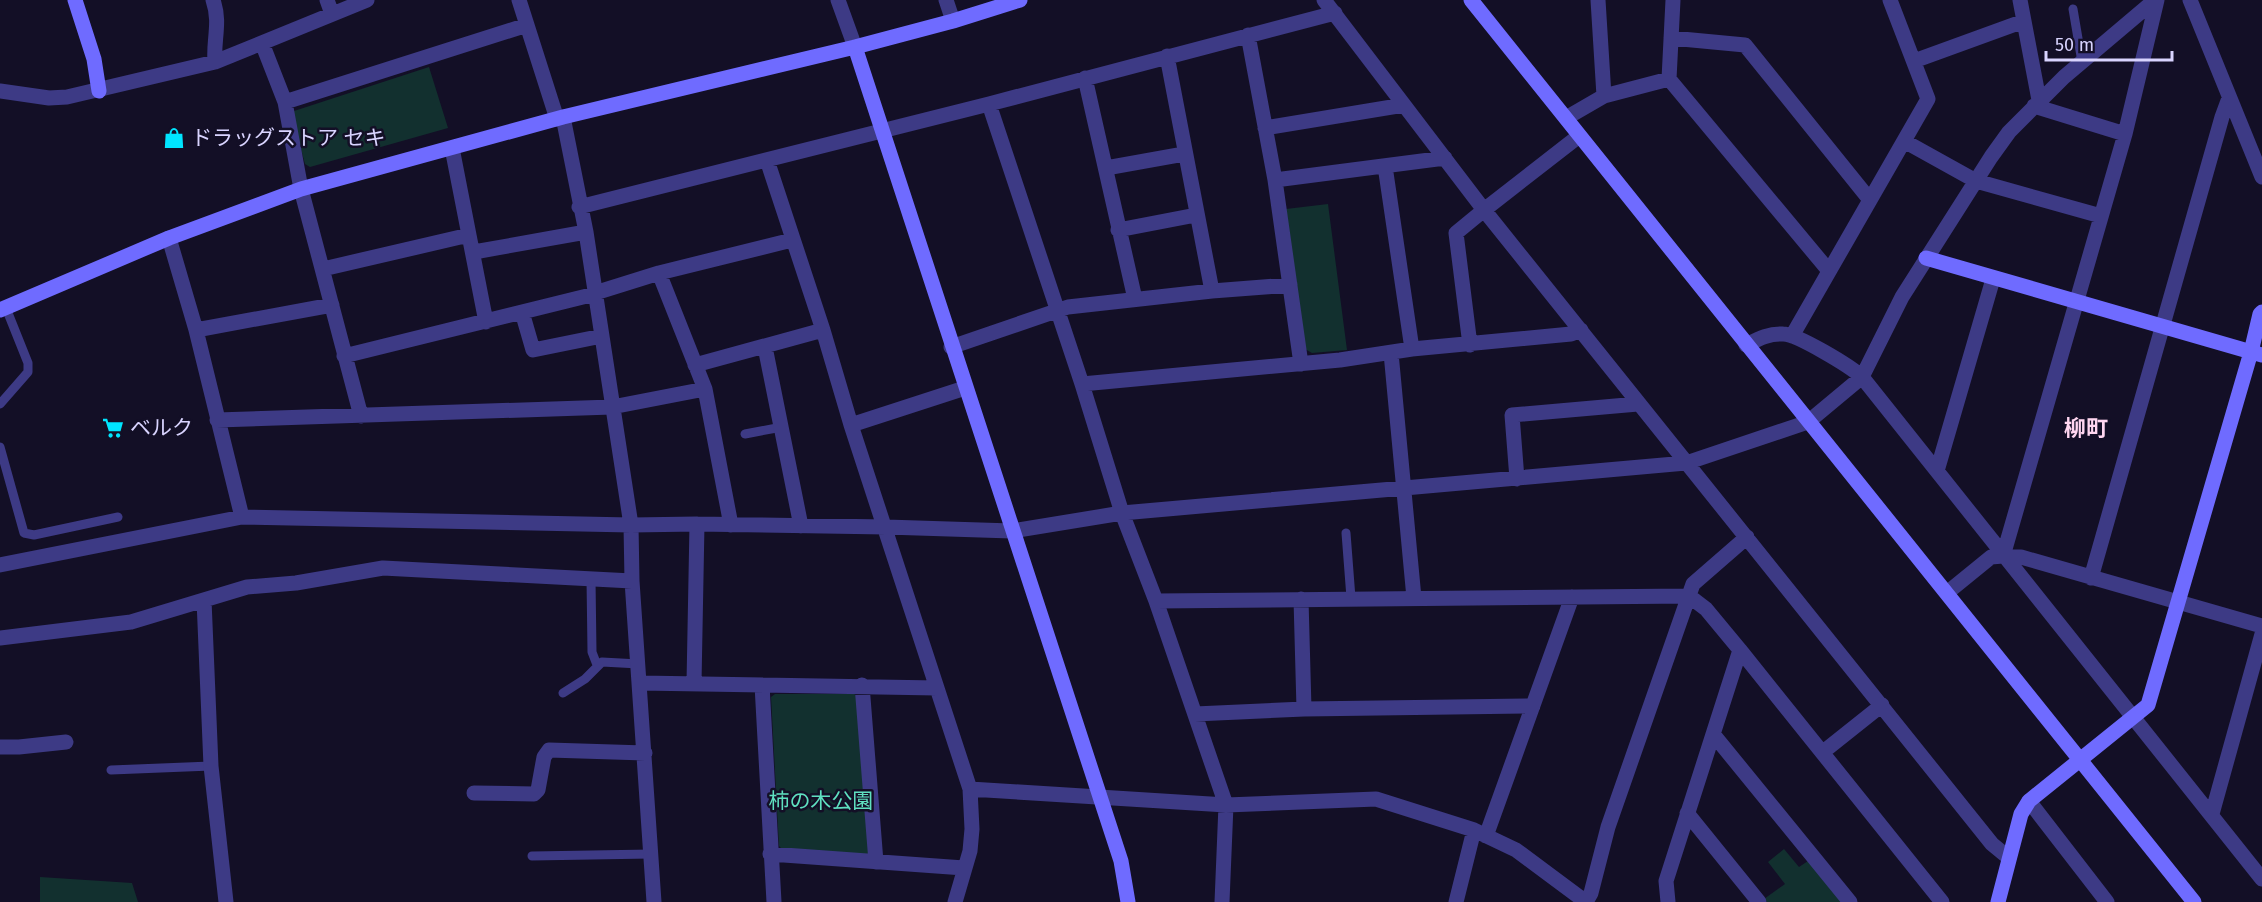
<svg xmlns="http://www.w3.org/2000/svg" width="2262" height="902" font-family="'Fira Sans','Noto Sans JP',sans-serif">
  <style>
    .green { fill: #12302f }
    .lines { fill: none; stroke-linecap: round; stroke-linejoin: round }
    .lane { stroke: #3d3a85; stroke-width: 9 }
    .street { stroke: #3d3a85; stroke-width: 15 }
    .secondary { stroke: #6f6bff; stroke-width: 15 }
    .labels { text-anchor: middle; dominant-baseline: central; stroke-width: 5; stroke-linejoin: round; paint-order: stroke }
    .poi-label { font-size: 21px; fill: #d9d4ff; stroke: #130f26; text-anchor: start }
    .park-label { font-size: 21px; fill: #5fe0c0; stroke: #130f26 }
    .neighbourhood-label { font-size: 22px; font-weight: bold; fill: #ffd6f0; stroke: #130f26 }
  </style>
  <rect width="100%" height="100%" fill="#130f26"/>
  <path class="green" d="M429,67L448,128L310,167L305,164L291,112Z
    M1328,204L1347,350L1312,353L1305,349L1286,209Z
    M775,694H854L859,697L869,853L865,855L783,850L779,846L771,697Z
    M1784,849L1799,867L1808,861L1843,902H1767L1764,899L1785,884L1768,862Z
    M40,877L132,883L138,902H40Z"/>
  <g class="lines">
    <path class="lane" d="M2073,9L2082,62
      M0,404L28,372V363L6,308
      M745,434L782,427
      M0,447L24,533L34,535L118,517
      M1346,533L1351,598
      M591,579L592,652L597,665
      M563,693L585,679L602,662L639,664
      M111,770L211,766
      M532,856L651,854"/>
    <path class="street" d="M213,0C221,23 213,40 215,62
      M327,0L332,14
      M519,0L557,119
      M838,0L855,47
      M946,0L953,21
      M1324,0L1484,210L1579,136
      M1598,0L1604,96
      M1673,0L1669,79L1829,271
      M2020,0L2039,100
      M2190,0L2262,177
      M1248,35L1275,180L1301,364
      M1671,38L1745,45L1870,200
      M262,43L285,102L301,189L361,416
      M1167,56L1212,291
      M1914,61L2024,21
      M1085,78L1135,299
      M0,91L49,98L67,97L215,62L367,0
      M285,102L527,25
      M989,104L1082,384L1122,513L1156,601L1226,805L1222,902
      M2034,106L2125,134
      M563,117L586,232L631,525L632,581L654,902
      M1566,118L1604,96L1669,79
      M1265,128L1404,105
      M1904,141L1976,181L2101,216
      M452,148L486,322
      M1385,166L1412,349
      M1106,168L1184,154
      M1275,180L1445,158
      M579,207L989,104L1335,13
      M1118,230L1196,215
      M169,238L196,330L242,517
      M474,252L586,232
      M323,269L469,235
      M659,273L705,389L731,525
      M595,293L659,273L792,240
      M522,312L533,350L602,336
      M196,330L332,305
      M823,330L851,425
      M1792,336L1928,99L1890,0
      M1470,345L1456,233L1484,210L1992,844L2009,858
      M1746,345C1758,339 1769,333 1783,334C1797,334 1850,366 1862,377L2262,879
      M765,347L801,526
      M951,347L1068,307L1212,291L1290,285
      M1391,353L1414,598
      M344,356L595,294
      M695,365L823,330L767,160
      M1082,384L1340,360L1412,349L1571,334L1581,330
      M217,420L612,407L705,389
      M1937,471L1993,279
      M1517,479L1512,415L1638,404
      M2003,556L2125,134L2157,0
      M0,565L242,517L631,525L697,524L886,527L1012,531L1122,513L1686,463L1808,422L1862,377L1902,297L1991,157L2009,132L2064,77L2155,0
      M2091,578L2222,117L2229,98
      M1948,592L1991,557L2003,556L2021,557L2262,626
      M1301,599L1304,709
      M204,600L211,766L226,902
      M1156,601L1689,596L1706,609L1740,650L1666,881L1668,902
      M0,638L131,622L247,587L296,583L383,568L632,581
      M1740,650L1942,902
      M640,683L937,688
      M694,683L697,524
      M762,685L774,902
      M862,685L876,862
      M1195,714L1304,709L1533,706
      M1713,734L1850,902
      M0,747H19L66,742
      M1823,752L1882,705
      M970,789L1226,805L1376,799L1474,830L1516,850L1586,902
      M474,793L534,794L538,790L544,757L549,750L645,753
      M2029,801L2107,902
      M1687,813L1759,902
      M2212,814L2262,634
      M1486,836L1572,597
      M770,854L964,868
      M955,902L970,851L972,829L970,789L851,425L965,388
      M1456,902L1474,830
      M1586,902L1591,893L1608,827L1693,584L1747,537"/>
    <path class="secondary" d="M75,0L94,59L99,91
      M1471,0L2194,902
      M855,47L1121,861L1128,902
      M1926,258L2262,355
      M0,310L169,238L301,189L563,117L855,47L953,21L1020,0
      M1998,902L2021,814L2029,801L2148,705L2251,352L2260,314L2262,312"/>
  </g>
  <defs>
    <symbol id="shop-bare" viewBox="-9 -9 18 18"><path d="M-5-2.5h2.3a2.7 3.5 0 0 1 5.4 0H5L5.5 6h-11ZM-1.5-2.5h3a1.5 2.3 0 0 0-3 0Z" fill="#00e5ff" stroke="#130f26" stroke-width="2.5" paint-order="stroke"/></symbol>
    <symbol id="supermarket-bare" viewBox="-9 -9 18 18"><path d="M-6-5.5h2.5l.6 2H6L4.5 2H-2.5L-4.4-4H-6ZM-1.5 3.2a1.3 1.3 0 1 0 .1 0ZM3 3.2a1.3 1.3 0 1 0 .1 0Z" fill="#00e5ff" stroke="#130f26" stroke-width="2.5" paint-order="stroke"/></symbol>
  </defs>
  <g fill-rule="evenodd">
    <use href="#shop-bare" x="159" y="123" width="30" height="30"/>
    <use href="#supermarket-bare" x="98" y="413" width="30" height="30"/>
  </g>
  <g class="labels">
    <g class="poi-label">
      <text x="191" y="138">ドラッグストア セキ</text>
      <text x="130" y="428">ベルク</text>
    </g>
    <g class="park-label">
      <text x="821" y="801">柿の木公園</text>
    </g>
    <g class="neighbourhood-label">
      <text x="2086" y="428">柳町</text>
    </g>
  </g>
  <path d="M2046 51v9h126v-9" fill="none" stroke="#d9d4ff" stroke-width="3"/>
  <text x="2055" y="51" font-size="18" fill="#d9d4ff" stroke="#130f26" stroke-width="4.5" paint-order="stroke">50 m</text>
</svg>
